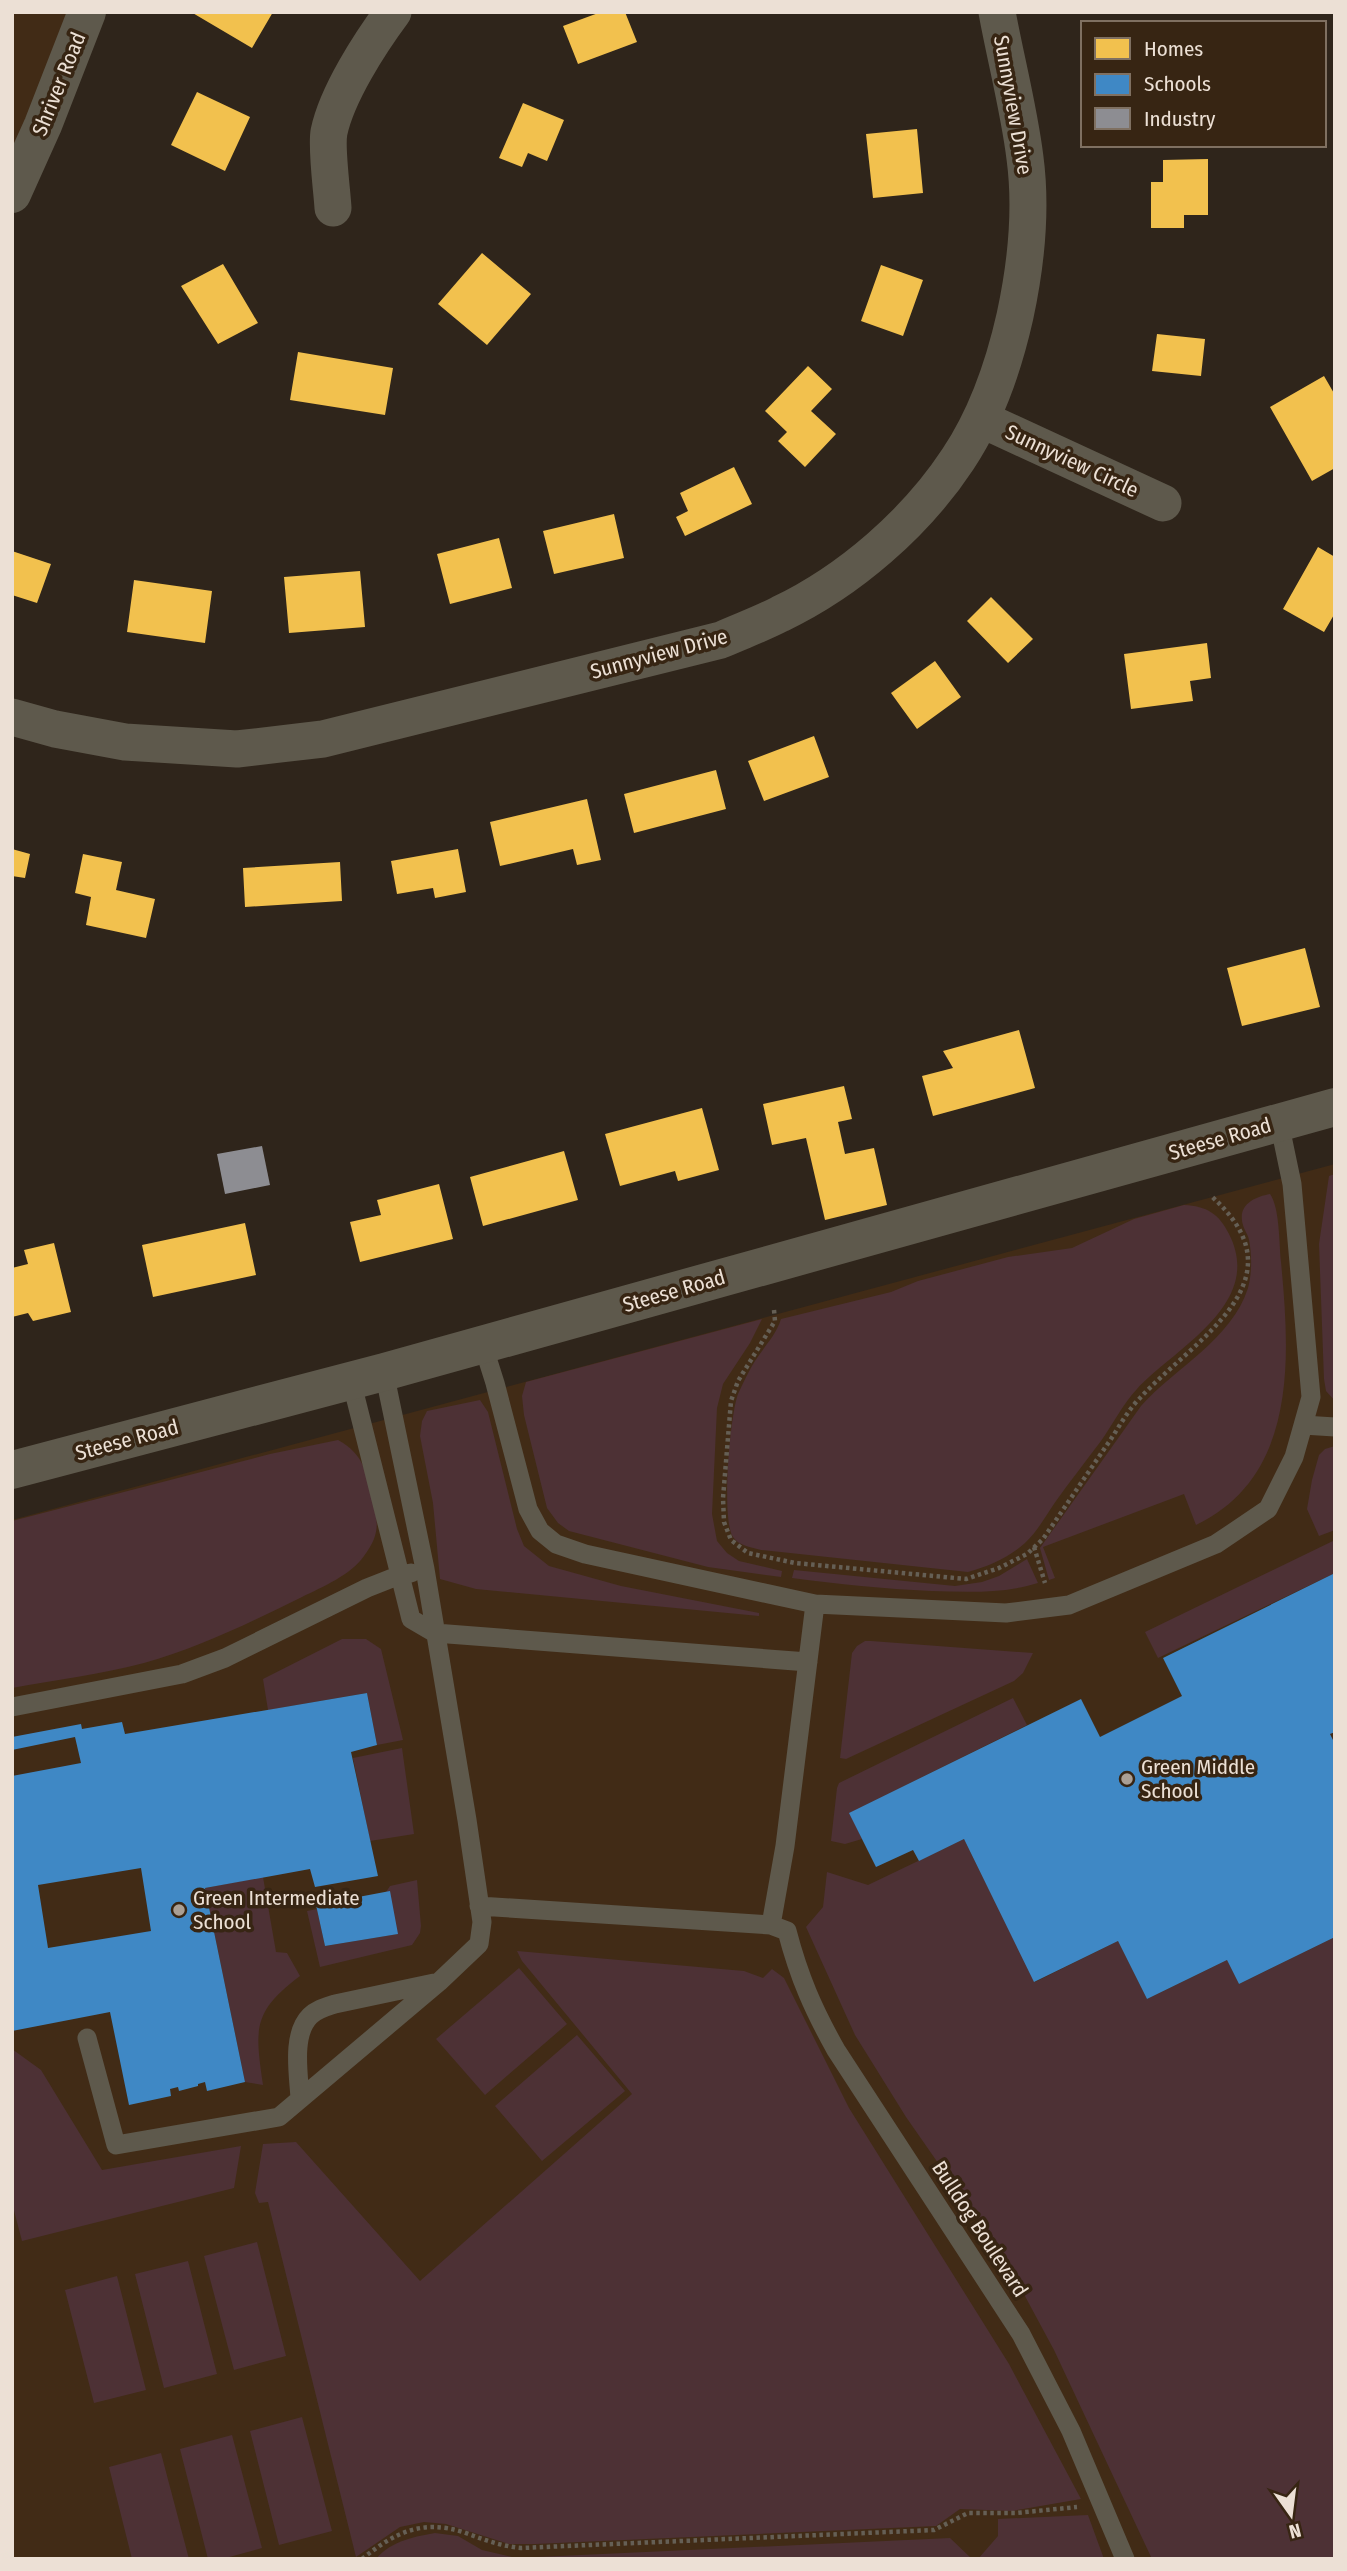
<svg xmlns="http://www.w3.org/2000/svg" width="1347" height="2571" font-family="'Fira Sans Condensed',sans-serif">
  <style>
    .built { fill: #412b16 }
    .green { fill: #4d3135 }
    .homes { fill: #f2c14e }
    .schools { fill: #3f88c5; fill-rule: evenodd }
    .industry { fill: #8d8d92 }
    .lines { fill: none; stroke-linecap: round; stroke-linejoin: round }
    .path { stroke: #655f55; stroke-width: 4.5; stroke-dasharray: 3.5 3.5; stroke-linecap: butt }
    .service { stroke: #5e594c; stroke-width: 19 }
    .minor { stroke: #5e594c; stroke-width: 37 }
    .tertiary { stroke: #5e594c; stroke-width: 38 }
    .poi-dot { fill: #aa9f94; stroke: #372513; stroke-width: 2.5 }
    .labels { text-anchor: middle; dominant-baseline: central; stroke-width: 7; stroke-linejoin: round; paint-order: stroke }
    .street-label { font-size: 21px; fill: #ece0d5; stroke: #372513 }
    .poi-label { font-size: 21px; fill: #ece0d5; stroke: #372513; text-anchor: start }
  </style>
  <rect width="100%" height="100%" fill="#2f251b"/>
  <path class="built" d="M12,12H74L12,167Z
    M1335,1164V2521L1159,2559H12V1520Z"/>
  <path class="green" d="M1335,1174V1401L1326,1391L1324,1379L1319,1244L1329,1176Z
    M1270,1194C1280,1208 1279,1244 1281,1262C1290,1357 1298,1476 1196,1525L1184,1494L1043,1547L1055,1578L1049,1580L1040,1548L1141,1406C1175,1368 1232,1339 1248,1288C1252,1273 1252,1255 1249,1240C1248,1234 1244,1230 1243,1225C1237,1205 1254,1197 1270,1194Z
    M1184,1205C1207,1206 1219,1214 1229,1234C1265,1304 1175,1348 1137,1389C1123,1404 1113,1424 1101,1441C1086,1461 1071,1480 1056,1501C1046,1515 1038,1531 1025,1543C1008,1558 989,1566 968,1572L761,1550C751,1547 739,1546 733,1537C721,1519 730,1415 738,1394C745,1379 752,1364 762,1351C769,1341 777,1332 781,1319L891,1292L918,1281L1008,1257L1072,1248L1134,1219Z
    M762,1319L750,1343L723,1384L717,1408L712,1514L717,1541L727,1553L739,1561L782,1571L781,1577L708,1567L569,1531L558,1523L547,1508L524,1415L522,1396L526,1382Z
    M480,1400L488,1412L517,1529L524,1546L549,1566L621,1586L759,1613V1616L476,1589L440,1579L433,1503L420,1436L422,1421L427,1411Z
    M338,1440C365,1455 366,1473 373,1501C379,1524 379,1536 364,1556C351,1575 322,1587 302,1597C251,1622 199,1648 144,1663C101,1674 56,1680 12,1688V1521L270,1454Z
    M1335,1446V1530L1319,1536L1307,1509L1312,1480L1319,1455L1325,1449Z
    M1335,1540V1573L1158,1658L1145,1632Z
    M1027,1559L1038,1583C1003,1594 967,1592 931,1591C884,1589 838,1584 792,1578L794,1570L955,1586L982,1582L999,1576Z
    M342,1639H366L381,1649L403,1740L377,1745L367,1693L268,1710L263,1679Z
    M865,1641H871L1033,1653L1023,1673L1014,1681L846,1759L840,1758L852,1653L857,1646Z
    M1013,1698L1027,1725L850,1813L862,1839L845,1844L831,1841L837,1788L839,1783Z
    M402,1748L414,1834L370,1841L353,1758Z
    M964,1839L1035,1982L1118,1941L1147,1999L1227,1960L1239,1984L1335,1937V2559H1152L1054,2350L1005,2259L906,2117L855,2035L806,1927L823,1907L827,1872L868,1885Z
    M263,1877L276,1952L287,1953L300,1976C252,2012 255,2029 263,2085L245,2082L205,1888Z
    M417,1880L421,1926L420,1933L412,1945L320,1967L307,1911L317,1909L325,1946L397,1934L386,1892L390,1886Z
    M517,1951L744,1971L763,1978L772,1969L784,1978L849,2108L1009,2364L1081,2499L1012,2511L960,2509L936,2526L535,2544H509L446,2524L424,2522L400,2527L356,2557L268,2202L259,2203L255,2193L263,2144L296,2142L420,2281L632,2094L522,1961Z
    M519,1968L567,2024L485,2095L436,2039Z
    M577,2035L625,2091L542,2161L495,2106Z
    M12,2049L41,2070L102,2170L241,2146L234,2188L22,2241L12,2203Z
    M257,2242L286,2356L234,2370L204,2256Z
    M188,2261L217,2374L164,2388L135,2274Z
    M117,2276L146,2390L94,2403L65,2290Z
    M302,2417L332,2531L279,2545L250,2431Z
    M232,2435L262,2548L222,2559H208L180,2449Z
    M161,2453L189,2559H132L109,2467Z
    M1088,2515L1104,2559H978L998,2536V2519Z
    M435,2533L458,2536L482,2550L516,2558L950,2538L972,2559H376C391,2541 413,2537 435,2533Z"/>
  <path class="homes" d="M191,12H273L252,48Z
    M601,12H625L637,42L578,64L563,26Z
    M197,92L250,117L225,171L171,145Z
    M523,103L564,120L547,161L528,153L522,167L499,158Z
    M917,129L923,193L873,198L866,134Z
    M1208,159V215H1184V228H1151V182H1163V160Z
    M482,253L531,294L487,345L438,304Z
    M223,264L258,323L218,344L181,286Z
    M881,265L923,280L903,336L861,321Z
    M1157,334L1205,339L1201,376L1152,371Z
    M298,352L393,368L385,415L290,400Z
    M808,366L832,389L811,411L836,434L805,467L778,441L787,432L765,411Z
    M1324,376L1335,395V468L1312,481L1270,407Z
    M734,467L752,504L685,536L676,517L688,511L680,493Z
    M614,514L624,558L554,574L543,531Z
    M499,538L512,588L450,604L437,554Z
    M1318,547L1335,557V613L1324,632L1283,609Z
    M12,551L51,564L37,603L12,595Z
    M360,571L365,627L289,633L284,577Z
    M134,580L212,591L205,643L127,632Z
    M991,597L1033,639L1008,663L967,621Z
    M1207,643L1211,678L1190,681L1193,701L1131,709L1124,654Z
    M935,661L961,697L917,729L891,693Z
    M814,736L829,777L764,801L748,761Z
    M716,770L726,809L634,833L624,794Z
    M587,799L601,860L577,865L573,849L500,866L490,822Z
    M12,849L30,854L25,878L12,876Z
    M458,849L466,892L435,898L433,888L397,894L391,861Z
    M83,854L122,862L116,890L155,899L146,938L86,925L91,897L75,893Z
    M340,862L342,901L245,907L243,868Z
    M1305,948L1320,1007L1242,1026L1227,968Z
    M1019,1030L1035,1088L933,1116L922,1076L953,1068L943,1051Z
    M844,1086L852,1119L838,1122L845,1154L874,1148L887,1205L825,1220L806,1138L772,1145L763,1104Z
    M702,1108L719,1170L678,1181L675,1171L620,1186L605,1134Z
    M564,1151L578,1200L483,1226L470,1177Z
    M439,1184L453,1239L360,1262L350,1222L381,1215L377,1200Z
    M245,1223L256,1275L153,1297L142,1245Z
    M54,1243L71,1312L33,1321L28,1313L12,1317V1268L28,1264L24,1250Z"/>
  <path class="schools" d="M1335,1573V1732L1330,1734L1335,1744V1937L1239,1984L1227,1960L1147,1999L1118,1941L1034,1982L964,1839L919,1861L913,1850L876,1867L849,1813L1081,1699L1100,1737L1182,1696L1163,1658Z
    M367,1693L377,1745L351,1752L378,1876L315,1887L310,1869L205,1888L245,2082L207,2091L205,2082L198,2084V2086L179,2091L178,2087L170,2089L171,2096L129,2105L110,2012L12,2031V1776L81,1763L75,1737L12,1750V1737L81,1724L82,1729L122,1722L125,1734ZM141,1868L151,1931L48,1948L38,1885Z
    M390,1891L398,1934L325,1946L316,1905Z"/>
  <path class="industry" d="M262,1146L270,1185L225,1194L217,1154Z"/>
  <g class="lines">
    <path class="path" d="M774,1310L775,1321L738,1381L731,1401L723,1498L724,1522L731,1540L748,1553L795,1563L966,1579L999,1568L1027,1554L1043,1539C1065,1507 1087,1474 1109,1442C1119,1427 1128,1410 1140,1398C1194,1339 1307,1280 1210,1195
      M1034,1547L1045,1583
      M362,2559C394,2533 421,2519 463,2532C482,2539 500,2546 521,2548L934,2530L968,2513H1016L1077,2507"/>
    <path class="service" d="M483,1345L495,1383L528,1509L540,1531L556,1544L585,1554L815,1604L1006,1613L1069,1605L1216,1544L1268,1509L1294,1457L1311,1397L1292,1184L1279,1122
      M1303,1425L1335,1427
      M411,1573L400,1575L411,1619L435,1633L808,1662
      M815,1604L785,1846L771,1925L787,1931C799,1977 813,2009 836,2050L1021,2334L1071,2431L1125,2559
      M12,1707L182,1674L225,1658L367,1588L400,1575L351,1380
      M479,1906L771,1925
      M87,2038L116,2145L279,2117L439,1982L479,1944L482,1922L467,1820L425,1569L384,1372
      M300,2099C299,2076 291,2035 310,2016C317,2009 326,2007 335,2004L434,1983"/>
    <path class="minor" d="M333,208C332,190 326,148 329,132C337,94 370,43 393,12
      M981,419L1163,503
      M12,717L55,729L125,742L237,749L323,739L721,640C741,631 761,624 780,614C849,581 916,523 958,459C986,417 1004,365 1015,316C1026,265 1032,211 1025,158C1019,109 1006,61 997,12"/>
    <path class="tertiary" d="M12,194L43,125L87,12
      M12,1470L384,1372L1335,1107"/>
  </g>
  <g class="poi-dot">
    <circle cx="1127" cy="1779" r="7"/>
    <circle cx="179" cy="1910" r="7"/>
  </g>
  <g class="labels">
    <g class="street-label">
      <text transform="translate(59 84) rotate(-68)">Shriver Road</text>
      <text transform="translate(1013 105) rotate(80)">Sunnyview Drive</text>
      <text transform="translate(1072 461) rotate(25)">Sunnyview Circle</text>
      <text transform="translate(659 654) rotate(-15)">Sunnyview Drive</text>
      <text transform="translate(1220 1139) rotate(-16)">Steese Road</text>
      <text transform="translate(674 1291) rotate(-16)">Steese Road</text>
      <text transform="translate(127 1440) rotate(-15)">Steese Road</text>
      <text transform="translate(980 2229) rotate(57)">Bulldog Boulevard</text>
    </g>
    <g class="poi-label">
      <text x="1141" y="1767">Green Middle<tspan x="1141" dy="24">School</tspan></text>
      <text x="193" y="1898">Green Intermediate<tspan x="193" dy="24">School</tspan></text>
    </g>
  </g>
  <rect width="1347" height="2571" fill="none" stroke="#ece0d5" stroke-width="28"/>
  <rect x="1081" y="21" width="245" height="126" fill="#372513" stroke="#7f7061" stroke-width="2"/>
  <rect x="1095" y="38" width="35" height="21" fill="#f2c14e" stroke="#7f7061" stroke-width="2"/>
  <text x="1144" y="56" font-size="21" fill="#ece0d5">Homes</text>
  <rect x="1095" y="74" width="35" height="21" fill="#3f88c5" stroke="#7f7061" stroke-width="2"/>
  <text x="1144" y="91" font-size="21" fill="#ece0d5">Schools</text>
  <rect x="1095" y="108" width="35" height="21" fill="#8d8d92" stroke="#7f7061" stroke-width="2"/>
  <text x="1144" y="126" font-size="21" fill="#ece0d5">Industry</text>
  <g transform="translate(1291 2515) rotate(166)" stroke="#372513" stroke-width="5" paint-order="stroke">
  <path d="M0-5L12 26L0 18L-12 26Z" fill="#ece0d5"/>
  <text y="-10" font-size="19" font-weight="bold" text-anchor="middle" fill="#ece0d5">N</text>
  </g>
</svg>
